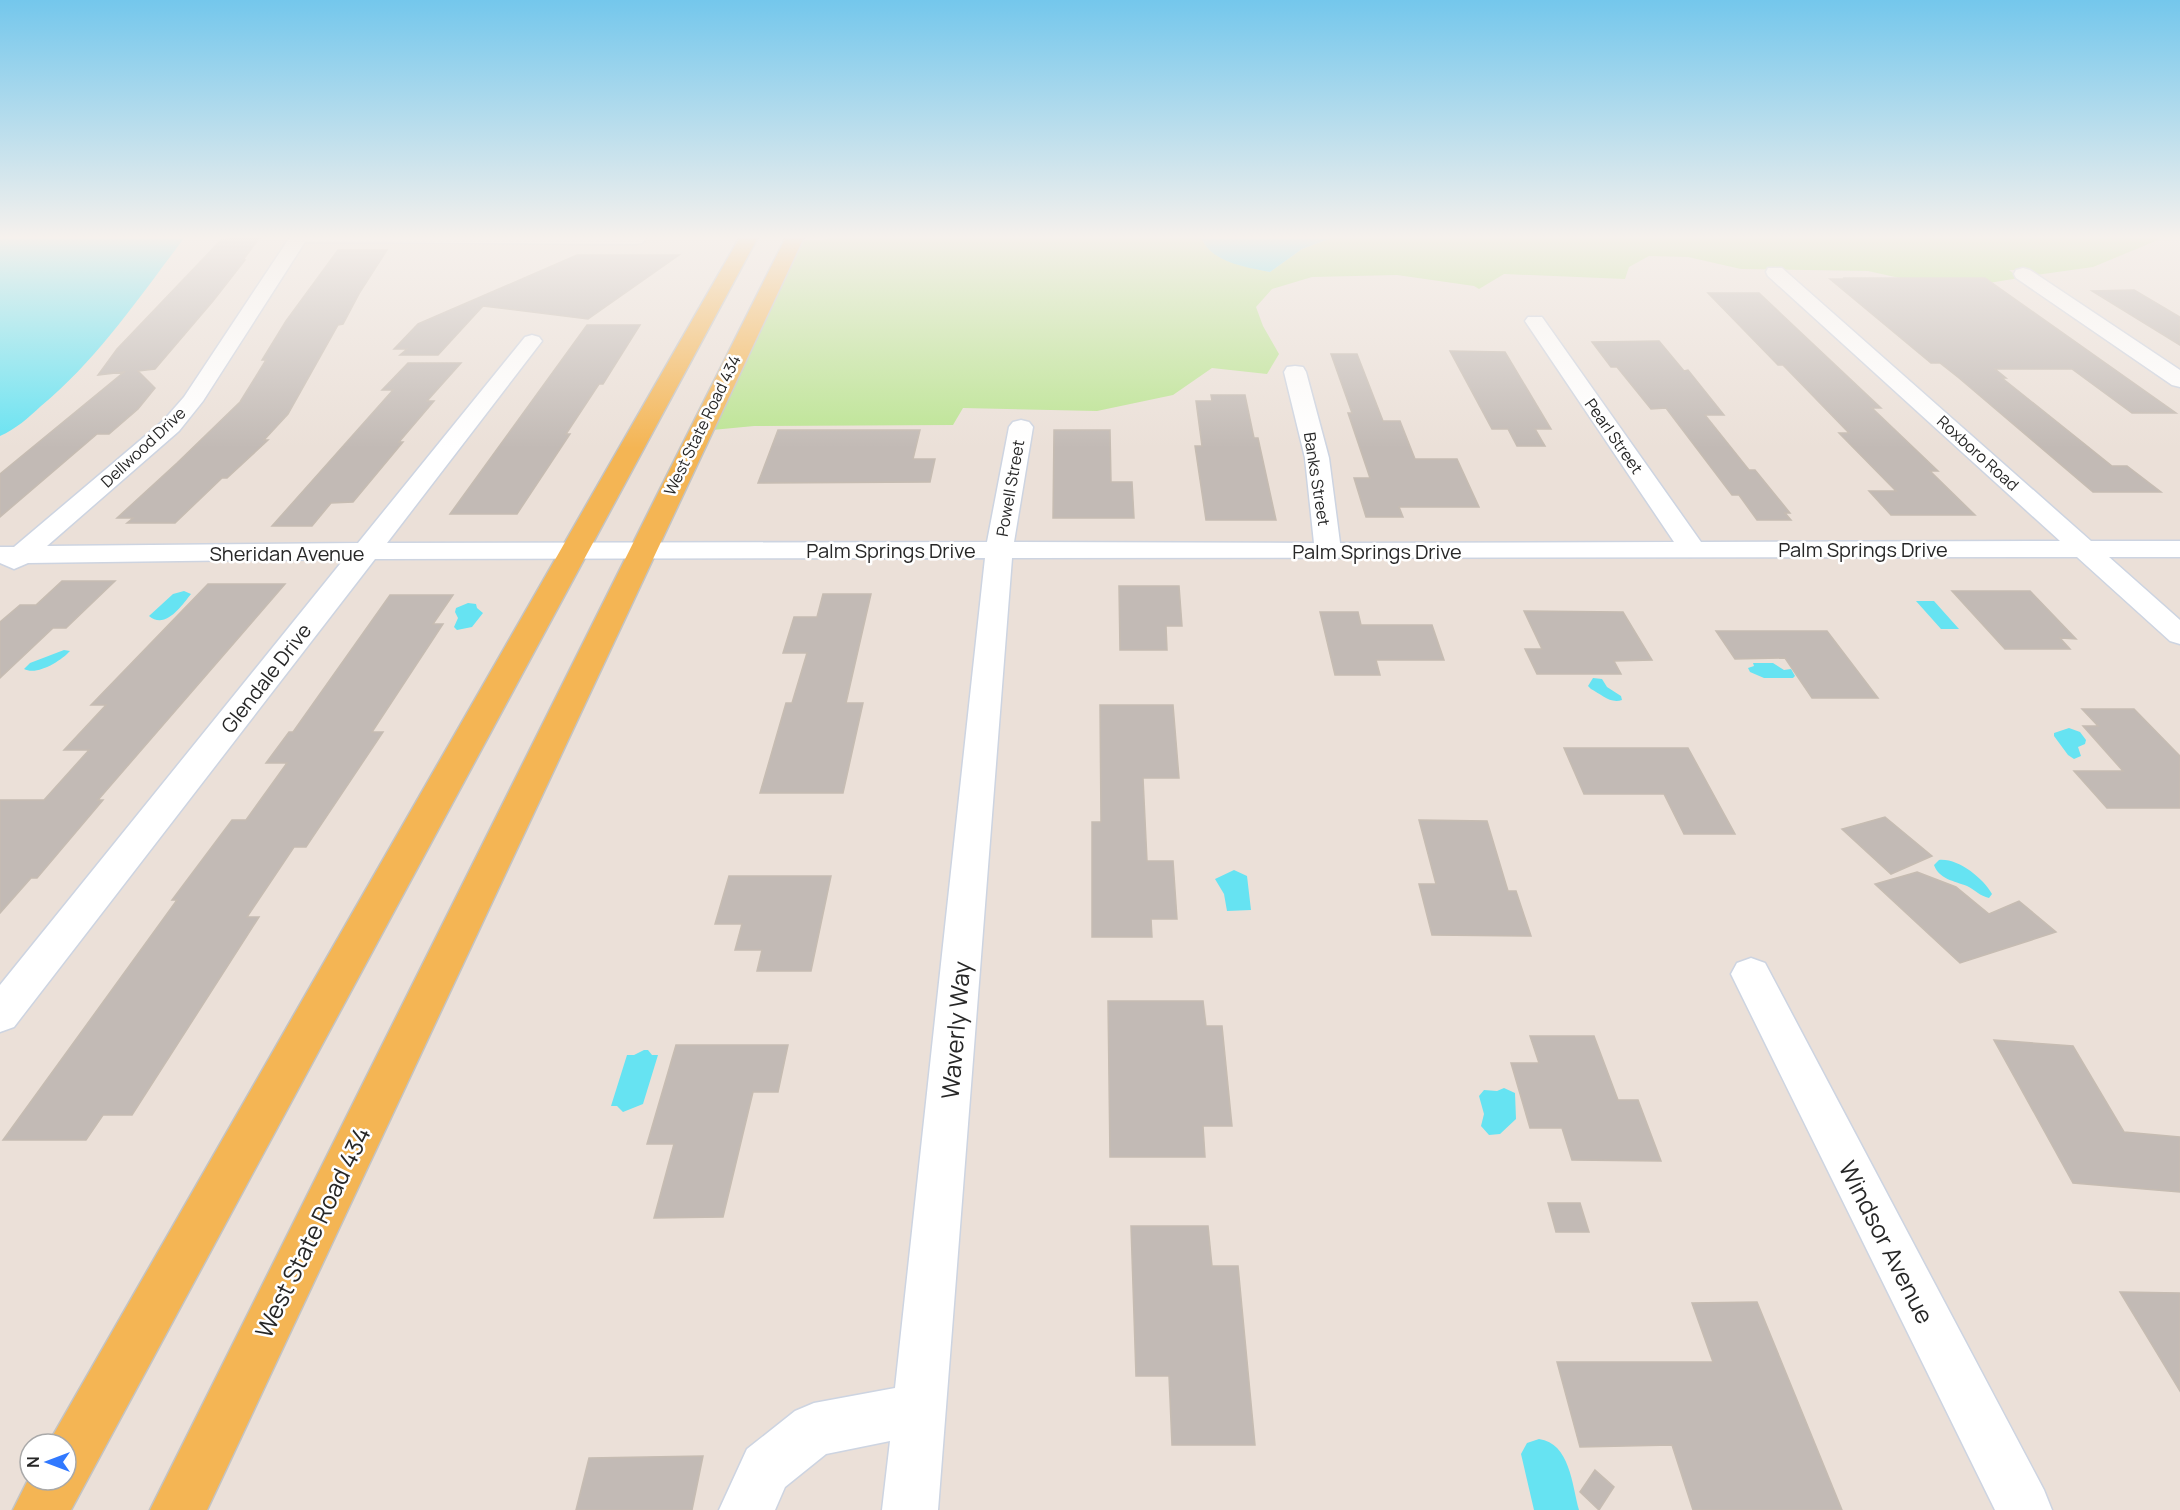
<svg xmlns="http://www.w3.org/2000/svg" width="2180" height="1510" font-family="Manrope,sans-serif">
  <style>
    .green { fill: #bbe492 }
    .water { fill: #66e3f2 }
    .building { fill: #c2bab5; stroke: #c6bcb2; stroke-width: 1.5 }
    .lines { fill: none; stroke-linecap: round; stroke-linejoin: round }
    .minor-casing { stroke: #cdd4e1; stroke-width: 3 }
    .major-casing { stroke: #c3c3c3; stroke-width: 3 }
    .minor { fill: #fff; fill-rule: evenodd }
    .major { fill: #f4b554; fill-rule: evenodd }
    .labels { text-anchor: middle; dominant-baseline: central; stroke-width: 5; stroke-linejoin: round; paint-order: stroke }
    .far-street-label { font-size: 16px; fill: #272727; stroke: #fff }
    .street-label { font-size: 20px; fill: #272727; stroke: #fff }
    .near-street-label { font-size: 24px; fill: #272727; stroke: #fff }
  </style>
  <rect width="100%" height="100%" fill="#ebe0d8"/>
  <path class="green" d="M835,237H1201C1211,263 1246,266 1270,272L1302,249L1334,237H2158V240L2093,267L2036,275L2028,270H2009L2019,278L1989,283H1922L1868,271L1741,269L1688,257L1649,256L1629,267L1625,279L1504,274L1479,289L1474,286L1397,275L1312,277L1272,289L1256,307L1263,326L1279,354L1267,374L1212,368L1173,395L1097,411L963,408L953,425L754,426L712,430L803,240H822Z"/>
  <path class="water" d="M0,237H185C140,296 98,359 41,406C28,418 16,429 0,436Z
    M1201,237H1334L1302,249L1270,272C1246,267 1211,263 1201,237Z
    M184,591L191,594C182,605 166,630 149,616L173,594Z
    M1916,601H1934L1959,629H1941Z
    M468,603L476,604L477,608L483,613L472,627L457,630L454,627L458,618L455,612L456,608Z
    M64,650L70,651C61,661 37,676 24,669L30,663Z
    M1753,663H1773L1784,670L1791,669L1795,676L1793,678H1764L1750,672L1748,668L1754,666Z
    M1593,678L1602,679L1607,687L1621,696L1622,700C1610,704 1601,694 1591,689L1588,686Z
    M2069,728L2080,732L2086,740L2085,744L2078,747L2081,756L2074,759L2068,755L2054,736V733Z
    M1939,860C1958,858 1983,878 1992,894L1989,898C1980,896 1975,890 1967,886C1954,881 1939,879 1934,865Z
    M1234,870L1247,876L1251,910L1227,911L1224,894L1215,879Z
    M644,1050H648L652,1055H658L643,1104L623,1112L617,1106H611L627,1055H634Z
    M1504,1088L1515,1093L1516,1119L1500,1134L1489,1135L1481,1126L1484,1114L1479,1096L1484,1090L1497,1091Z
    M1539,1439C1570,1443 1572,1485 1579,1510H1534L1521,1454L1527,1443Z"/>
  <path class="building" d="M260,237L243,260H245L213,301L155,369L138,371L155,388L138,409L109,434H97L0,517V474L124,372L98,375L117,349L221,240Z
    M338,250H387L360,292L343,324L338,325L288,414L264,440H268L227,478H222L175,523H127L133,518H117L177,463L240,402L266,360H262L286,321Z
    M577,255H679L588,319L483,306L438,355H400L407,349H394L418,324Z
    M1843,278H1985L2176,413H2132L2072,369H1995L2006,378H2002L2112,466H2127L2161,492H2093L1959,378L1940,363H1931L1830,279H1845Z
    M2134,290L2180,317V345L2092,291Z
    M1708,293H1759L1881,408H1872L1938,471H1930L1975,515H1891L1869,491H1896L1839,433H1849L1783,365H1778Z
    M587,325H640L603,384H599L566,434H570L517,514H450Z
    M1659,341L1684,371L1688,370L1724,415H1705L1749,470H1755L1790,513H1785L1791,520H1757L1739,495H1732L1666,408L1651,409L1617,367H1611L1592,342Z
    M1450,351L1505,352L1551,429H1535L1545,446H1517L1508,429H1492Z
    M1331,354H1357L1383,421H1400L1415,459H1457L1479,507H1399L1403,517H1366L1354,478H1370L1348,413H1352Z
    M408,363H461L427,401H434L399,442H403L353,502L331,503L312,526H272L393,390H382Z
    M1211,395H1245L1254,438H1258L1276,520H1206L1195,446H1202L1196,401H1212Z
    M778,430H920L913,459H935L930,482L758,483Z
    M1054,430H1110L1111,482H1132L1134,518H1053Z
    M62,581H115L66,628H53L0,678V622L20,605H36Z
    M208,584H285L98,800H103L37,878H31L0,913V800H44L89,750H64L106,705H91Z
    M1119,586H1179L1182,626H1166L1167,650H1120Z
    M1952,591H2030L2076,639L2060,638L2070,649H2005Z
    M823,594H871L846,703H863L843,793H760L786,703H792L807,653H783L794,617H817Z
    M390,595H453L433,624H443L372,732H383L306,847H294L247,917H259L132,1115H103L86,1140H3L177,900H172L232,820H246L287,763H266L289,732H293Z
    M1524,611L1623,612L1652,660L1614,661L1621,674H1537L1525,649H1542Z
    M1320,612H1358L1361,625H1432L1444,660H1376L1380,675H1335Z
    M1716,631H1827L1878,698H1812L1785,658L1735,659Z
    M1100,705H1173L1179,778H1143L1147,861H1173L1177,919H1151L1152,937H1092V822H1101Z
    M2082,709H2134L2180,756V808H2107L2074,771H2123L2083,726H2098Z
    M1564,748H1688L1735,834H1684L1664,794H1584Z
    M1885,817L1932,856L1891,874L1842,829Z
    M1419,820L1487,821L1508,891H1516L1531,936L1432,935L1419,884H1436Z
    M1917,872L1956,887L1989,914L2019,901L2056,932L1960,963L1875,884Z
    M729,876H831L811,971H757L762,950H735L742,924H715Z
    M1108,1001H1203L1206,1026H1222L1232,1126H1203L1205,1157H1110Z
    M1530,1036H1594L1618,1100H1638L1661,1161L1572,1160L1562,1128H1530L1511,1063H1539Z
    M1994,1040L2073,1046L2124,1132L2180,1137V1192L2073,1183Z
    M676,1045H788L778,1092H753L723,1217L654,1218L674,1144H647Z
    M1548,1203H1580L1589,1232H1556Z
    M1131,1226H1208L1212,1266H1238L1255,1445H1172L1169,1376H1136Z
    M2120,1292L2180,1293V1391Z
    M1757,1302L1842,1510H1693L1672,1445L1580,1447L1557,1362H1713L1692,1303Z
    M703,1456L692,1510H576L589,1458Z
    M1595,1470L1614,1487L1599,1510L1580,1492Z"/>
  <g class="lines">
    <defs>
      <path id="minor" d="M290,237H643L645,239L642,243L636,244L305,242L203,401L179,431L47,546L358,543L525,337L532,335L539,337L542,341L387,543L987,542L1009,427L1013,422L1021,420L1029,422L1033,427L1014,542L1314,543L1305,458L1284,372L1287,367L1295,366L1303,367L1306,372L1329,458L1340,543L1674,542L1525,321L1528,317H1542L1701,542L2060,541L1768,276L1766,272L1768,268H1782L2091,541H2180V557H2109L2180,620V644L2170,641L2077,557L1012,558L938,1510H882L890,1441L826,1454L785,1487L775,1510H719L747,1449L795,1411L814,1403L895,1388L985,558L375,559L14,1027L0,1032V985L344,559L28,563L14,569L0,563V547H14L163,421L184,397Z
        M2023,268L2030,270L2180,370V387L2172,385L2016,278L2014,274L2016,270Z
        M1751,958L1765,963L2044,1490L2052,1510H1995L1731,974L1737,963Z"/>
      <path id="major" d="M740,237H758L71,1510H13L30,1476V1480H66V1444H48Z
        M786,237H804L207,1510H150Z"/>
    </defs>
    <use href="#minor" class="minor-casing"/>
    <use href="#major" class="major-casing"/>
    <use href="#minor" class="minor"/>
    <use href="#major" class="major"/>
  </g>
  <linearGradient id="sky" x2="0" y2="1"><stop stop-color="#74c7ec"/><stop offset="0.53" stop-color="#f6f1ed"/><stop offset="1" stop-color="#f6f1ed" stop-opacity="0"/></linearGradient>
  <rect width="2180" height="448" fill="url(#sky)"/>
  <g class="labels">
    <g class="far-street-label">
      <text transform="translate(702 425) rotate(-64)">West State Road 434</text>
      <text transform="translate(1614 436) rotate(55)">Pearl Street</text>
      <text transform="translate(143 447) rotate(-43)">Dellwood Drive</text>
      <text transform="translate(1978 453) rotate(42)">Roxboro Road</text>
      <text transform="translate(1317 479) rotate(81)">Banks Street</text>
      <text transform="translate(1010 488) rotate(-80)">Powell Street</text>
    </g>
    <g class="street-label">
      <text x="1863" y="549">Palm Springs Drive</text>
      <text x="891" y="550">Palm Springs Drive</text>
      <text x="1377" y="551">Palm Springs Drive</text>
      <text x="287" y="553">Sheridan Avenue</text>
      <text transform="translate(266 678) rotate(-52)">Glendale Drive</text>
    </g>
    <g class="near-street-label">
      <text transform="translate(955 1030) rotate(-85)">Waverly Way</text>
      <text transform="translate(312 1232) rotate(-64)">West State Road 434</text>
      <text transform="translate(1887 1242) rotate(63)">Windsor Avenue</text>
    </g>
  </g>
  <g transform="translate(48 1462) rotate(270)"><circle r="28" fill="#ffffff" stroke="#a9a9a9" stroke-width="1.5"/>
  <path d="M0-4.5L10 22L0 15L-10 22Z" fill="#3179ff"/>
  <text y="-9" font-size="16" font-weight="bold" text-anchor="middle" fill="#272727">N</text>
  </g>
</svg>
